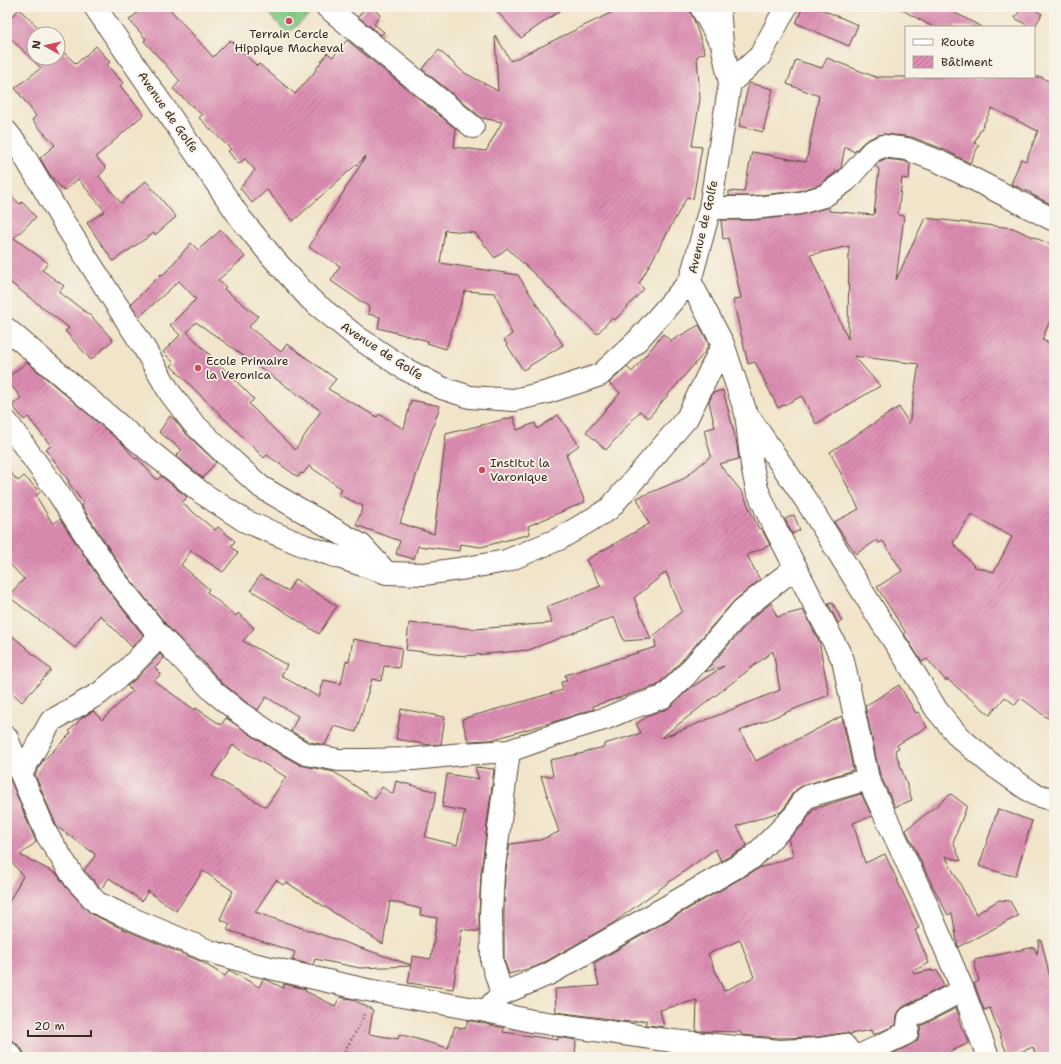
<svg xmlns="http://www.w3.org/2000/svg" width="1061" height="1064" font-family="'Shantell Sans',sans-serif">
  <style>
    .green { fill: #80c885; stroke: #5e7952 }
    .building { fill: url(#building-hatch); fill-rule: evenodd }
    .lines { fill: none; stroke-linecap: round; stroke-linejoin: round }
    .minor-casing { stroke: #564638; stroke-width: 24 }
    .path { stroke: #564638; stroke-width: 2.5; stroke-dasharray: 1 3; stroke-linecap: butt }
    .minor { stroke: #fff; stroke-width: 22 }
    .poi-dot { fill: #d1495b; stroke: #f7f3e8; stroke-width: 1.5 }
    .labels { text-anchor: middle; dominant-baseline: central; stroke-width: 3.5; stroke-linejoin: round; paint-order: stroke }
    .poi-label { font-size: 12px; fill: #3b2a1e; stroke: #f7f3e8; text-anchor: start }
    .street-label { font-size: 12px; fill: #3b2a1e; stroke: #f7f3e8 }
  </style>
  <defs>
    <pattern id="building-hatch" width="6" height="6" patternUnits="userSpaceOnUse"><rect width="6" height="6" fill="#dd8db2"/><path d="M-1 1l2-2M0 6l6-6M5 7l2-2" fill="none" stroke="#b47390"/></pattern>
  </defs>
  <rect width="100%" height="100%" fill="#f7f3e8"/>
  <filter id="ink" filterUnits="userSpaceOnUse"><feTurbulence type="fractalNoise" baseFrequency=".025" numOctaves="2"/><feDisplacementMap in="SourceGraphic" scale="8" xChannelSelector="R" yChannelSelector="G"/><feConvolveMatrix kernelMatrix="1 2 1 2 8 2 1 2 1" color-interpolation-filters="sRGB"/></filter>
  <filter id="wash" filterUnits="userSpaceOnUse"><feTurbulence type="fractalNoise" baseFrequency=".012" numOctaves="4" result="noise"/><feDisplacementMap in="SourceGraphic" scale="16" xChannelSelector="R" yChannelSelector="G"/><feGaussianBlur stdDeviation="0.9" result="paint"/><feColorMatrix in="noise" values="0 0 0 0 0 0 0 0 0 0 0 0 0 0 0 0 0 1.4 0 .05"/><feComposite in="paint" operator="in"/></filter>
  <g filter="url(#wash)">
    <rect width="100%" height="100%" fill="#f1e4c9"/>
    <path class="green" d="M264,7H319L287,34Z"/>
    <g id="blocks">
      <path class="building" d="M144,7H168L213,57L230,40L257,66L259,64L295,94L313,74L327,53L333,57L347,40L456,129L454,147L486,151L502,122L482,118L422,69L439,50L463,72L498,91L495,35L511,61L623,7H688L694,20L705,53L697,56L700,99L692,146L702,147L693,199L687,197L639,284L644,289L615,320L612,318L597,334L507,248L495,258L475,233L445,230L440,263L518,275L563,345L523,370L504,340L512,334L495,293L465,291L446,349L427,343L428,341L378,328L380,317L368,314L369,307L331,281L340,266L309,247L366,156L293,221L267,190L252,203L240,188L255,170L245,159L238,164L228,151L231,149L199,118L202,115L173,89L180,81L144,41L146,39L129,20Z
        M366,7H371L380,15L374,24L384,32L381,35L358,17Z
        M493,7H565L521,38Z
        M803,7H816L858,25L849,46L796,23Z
        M897,7H944L982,27H933Z
        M1022,7H1030L1042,14L1034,28V27H1030L1015,18Z
        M19,9L45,34H34V58H58V47L76,64L96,46L110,62L107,65L123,83L120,86L144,114L96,157L106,168L99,176L121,203L146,181L176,217L155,235L154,233L113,261L87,223L105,211L78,179L64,191L50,175L40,158L55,145L32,120L36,116L15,88L41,68L7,35V22Z
        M827,58L878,78V77H1041L1054,84V206L1031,194V193L1011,184L1021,159L1026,161L1038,131L992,108L974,143L979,145L970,163L943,149L912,137L884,134L878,135L867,140L863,143L854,152L845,146L841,168L838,171L836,170L835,173L819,185L798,191L752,196H729V191L744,192L752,152L806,162L819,96L787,84L796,60L822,68Z
        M749,83L773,89L763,132L739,126Z
        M885,159L904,161L910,164L909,179L902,178L898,215L904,216L896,280L925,218L1013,228L1054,246V311L1042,340L1054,344V723L1021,698L1015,705L1005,697L990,715L947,679L946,681L927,659L922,662L904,634L906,633L877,587L902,571L883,541L879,543L877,540L856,554L834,522L859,509L830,452L899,407L909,424L919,364L854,356L880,386L816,424L802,396L778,408L755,362L748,364L733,300L741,298L728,238L723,239L721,220H754L801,215L829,207V211L874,215L879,169L875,166L880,161ZM849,246L848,339L810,255ZM971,514L1012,537L994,572L975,567L953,543Z
        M7,192L20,204L22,202L36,217L14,238L48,263L42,270L64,286L59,292L91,316L113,340L91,360L65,331L69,328L7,280Z
        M221,230L245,257L218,280L226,287L224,289L258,316L249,327L281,352L287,344L336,379L328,389L377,417L379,414L404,429L411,400L440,406L400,523L434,534L446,434L514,417L517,430L535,423L537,429L558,415L579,445L566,455L585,502L528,526L530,534L481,547L460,544L459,551L418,546L414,559L396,554L400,541L356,525L363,506L339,495L342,489L309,466L303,474L301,473L298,477L267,455L264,458L171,366L174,363L163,352L180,335L170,325L196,299L179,281L139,317L131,304L161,274L163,275L191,243L198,250ZM196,322L321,411L295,450L249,404L254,399L187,332Z
        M699,325L709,344L705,352L648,418L640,411L606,450L586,432L620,393L609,383L627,367L632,372L663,334L671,341Z
        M27,362L122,443L135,459L137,458L157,480L161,476L187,497L182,503L215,530L218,527L235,541L231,546L238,553L223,572L191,551L181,565L209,589L207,592L236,616L238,613L254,628L243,641L287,665L281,676L319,697L324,680L341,684L346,661L349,662L353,639L402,648L399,668L384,666L381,681L372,679L356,732L334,726L325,745L310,742L291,731L298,716L266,697L258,710L247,703L222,683L204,663V662L195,655L169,628L123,570L81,505L84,504L68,482L69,481L46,449L51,446L28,417L24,420L12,405L21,398L7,380V378Z
        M723,390L736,440L739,459L719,464L742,492L759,529L761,528L770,545L747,555L760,580L734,601L676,667L656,686L593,706L594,709L556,721L491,740L468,741L462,719L563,690L561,682L567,681L565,675L656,647L654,636L682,611L666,572L634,598L651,639L624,641L614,617L529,650L465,656L406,650L409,623L475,629L552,623L546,607L601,586L586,560L649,524L637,498L683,479L711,456L704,430L715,427L709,402L713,393Z
        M170,416L174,419L184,432L216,462L203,478L176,456L182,450L159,432Z
        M7,469L18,481L24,476L40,492L36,496L53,524L60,519L103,584L143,635L132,647L100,615L75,648L8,596L24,579L7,561Z
        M794,515L800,530L792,534L785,519Z
        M260,575L288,591L295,579L337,606L319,634L251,590Z
        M771,603L777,617L803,610L819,641L829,695L740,731L756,761L842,716L853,770L802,786L796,790L792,794L785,807L780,813L779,812L737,826L747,845L744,848L721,861L715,849L610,925L543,963L535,967L509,974L504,960V914L505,876L510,844L540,840L559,832L541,776H553L550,760L584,753V752L604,747V744L641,733L636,724L651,714L667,709L671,706L689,689L724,666L705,672L752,618ZM773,651L780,690L662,738V737Z
        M833,603L842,621L838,623L828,604Z
        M7,631L51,670L22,702L7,688Z
        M160,654L164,658L155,668L161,674L154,681L195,710L196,708L221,725L226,718L272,749L300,765L334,772L375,799L382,787L393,794L396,781L437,792L425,837L457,845L465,811L442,807L447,774L479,779L475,767L494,769L481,873L479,913V932L462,929L453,989L408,983L411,966L360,968L315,959L313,965L292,960L295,952L227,930L230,924L220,919L233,891L203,871L176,911L148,891L142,901L109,878L101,889L85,871L84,870L95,856L94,855L95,854L57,827L35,775L42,762L71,733L69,731L83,717L93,711L102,720L132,691L127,686L137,678ZM233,745L286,777L266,807L212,776ZM276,880L283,885L286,882L383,944L390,901L421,909L420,915L437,918L431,959L412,956L411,965L255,912Z
        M899,685L916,713L918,712L927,727L897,745L899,748L895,750L912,800L895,807L880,775L865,706Z
        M401,709L445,717L441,744L429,745L396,739Z
        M7,772L36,842L20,855L57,874L66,887L88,911L92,914L116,926L200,961L225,976L229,970L259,987L263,979L269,981L283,988L284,984L306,989L305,991L335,1006L340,997L352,999L373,1010L369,1034L398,1039L399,1034L448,1048L455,1026L465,1029L468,1020L504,1028L503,1032L558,1040V1037L576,1040L575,1057H24V1053L21,1048L16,1043L11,1040H7V906L23,876L11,861L7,865Z
        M861,794L872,816L853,823L865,863L885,854L919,928L915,930L929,963L913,971L914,974L932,970L933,972L937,970L944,986L903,1007L899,1011L897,1016L896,1025L873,1035L871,1030L850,1034L848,1033H842L818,1037L780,1038L742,1035L740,1032L696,1031L697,1000L660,1010L664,1027L647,1025L646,1020L631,1022L611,1020V1019L556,1012L555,989L599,986L594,963L759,868L794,856L788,839L804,824L813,809ZM740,940L754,977L724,991L708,954Z
        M951,794L967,806L953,842L961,861L945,856L976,914L999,900L1010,901L1018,916L958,947L952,913L948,915L933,887L906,830Z
        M998,809L1032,821L1016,875H1009L979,866Z
        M1039,940H1041L1050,977H1054V1057H1036L1033,1047L1008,1057L990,1008L984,1010L974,983L979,981L974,960L1034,947L1037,954Z
        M956,1008L960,1018L958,1019L969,1043L939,1057H886L912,1044L917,1041L919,1035L921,1026Z"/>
    </g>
  </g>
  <g filter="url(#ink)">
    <use href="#blocks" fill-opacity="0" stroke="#564638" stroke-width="1"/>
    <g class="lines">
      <defs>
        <path id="minor" d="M95,7L241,219L274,259L310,299L357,337L405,369L442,388L470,397L514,400L548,392L600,375L638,340L690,281L710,208L730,83L722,44L719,7
          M327,7L473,127
          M701,7L718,38
          M730,83L760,56L786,7
          M7,132L19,147L61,218L143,346L170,393L193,423L225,454L261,487L361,545L386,572
          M710,208H753L800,203L824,196L846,181L872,151L883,146L907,149L938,161L1054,220
          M690,281L723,344L746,413L807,502L882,623L907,661L936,709L959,737L991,764L1034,794L1054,800
          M7,329L146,448L202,493L245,521L305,546L387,573L424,574L466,568L506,561L559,539L609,509L687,418L723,344
          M746,413L752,466L757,489L768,514L843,660L868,779L926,903L963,990L988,1057
          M7,422L58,493L113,577L160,636L214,692L240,713L279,739L306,754L339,760H366L413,759L463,754L509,751L574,728L607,718L628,709L663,697L685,676L743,609L796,567
          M7,738L21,774L47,835L75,879L97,903L123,915L209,951L253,964L367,990L486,1011L532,1021L673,1041L780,1051L819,1049L844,1045L854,1057
          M21,774L51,721L100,693L128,669L160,636
          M502,994L549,974L752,858L795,815L803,800L809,796L868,779
          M492,1004L502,994L492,962L491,914L493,875L509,751
          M7,1052L12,1057
          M857,1057L907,1033L909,1018L963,990"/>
      </defs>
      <use href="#minor" class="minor-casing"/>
      <path class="path" d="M340,1057C350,1043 359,1028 365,1012"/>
      <use href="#minor" class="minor"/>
    </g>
  </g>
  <g class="poi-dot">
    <circle cx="289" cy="21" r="4"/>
    <circle cx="198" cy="368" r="4"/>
    <circle cx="482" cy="470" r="4"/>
  </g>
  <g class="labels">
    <g class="poi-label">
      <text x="289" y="34" text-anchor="middle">Terrain Cercle<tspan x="289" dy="14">Hippique Macheval</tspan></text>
      <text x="206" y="361">Ecole Primaire<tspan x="206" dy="14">la Veronica</tspan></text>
      <text x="490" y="463">Institut la<tspan x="490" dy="14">Varonique</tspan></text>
    </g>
    <g class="street-label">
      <text transform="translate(168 112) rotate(55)">Avenue de Golfe</text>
      <text transform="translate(703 227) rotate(-77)">Avenue de Golfe</text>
      <text transform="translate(382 351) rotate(33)">Avenue de Golfe</text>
    </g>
  </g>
  <rect width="1061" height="1064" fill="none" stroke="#f7f3e8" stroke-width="24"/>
  <rect x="905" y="26" width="130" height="52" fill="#f7f3e8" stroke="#aca397"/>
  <rect x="913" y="39" width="20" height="6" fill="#ffffff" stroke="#aca397"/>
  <text x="941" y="46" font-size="12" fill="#3b2a1e">Route</text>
  <rect x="913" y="56" width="20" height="12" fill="url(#building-hatch)" stroke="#aca397"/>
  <text x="941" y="66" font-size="12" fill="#3b2a1e">Bâtiment</text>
  <g transform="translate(46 46) rotate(278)"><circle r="19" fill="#f7f3e8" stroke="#aca397"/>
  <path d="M0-3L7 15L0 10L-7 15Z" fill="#d1495b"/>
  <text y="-6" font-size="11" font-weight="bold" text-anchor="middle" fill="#3b2a1e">N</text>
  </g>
  <path d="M28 1030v6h63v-6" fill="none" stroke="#3b2a1e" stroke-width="2"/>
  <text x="34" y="1030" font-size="12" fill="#3b2a1e" stroke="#f7f3e8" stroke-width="3" paint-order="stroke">20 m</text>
</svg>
